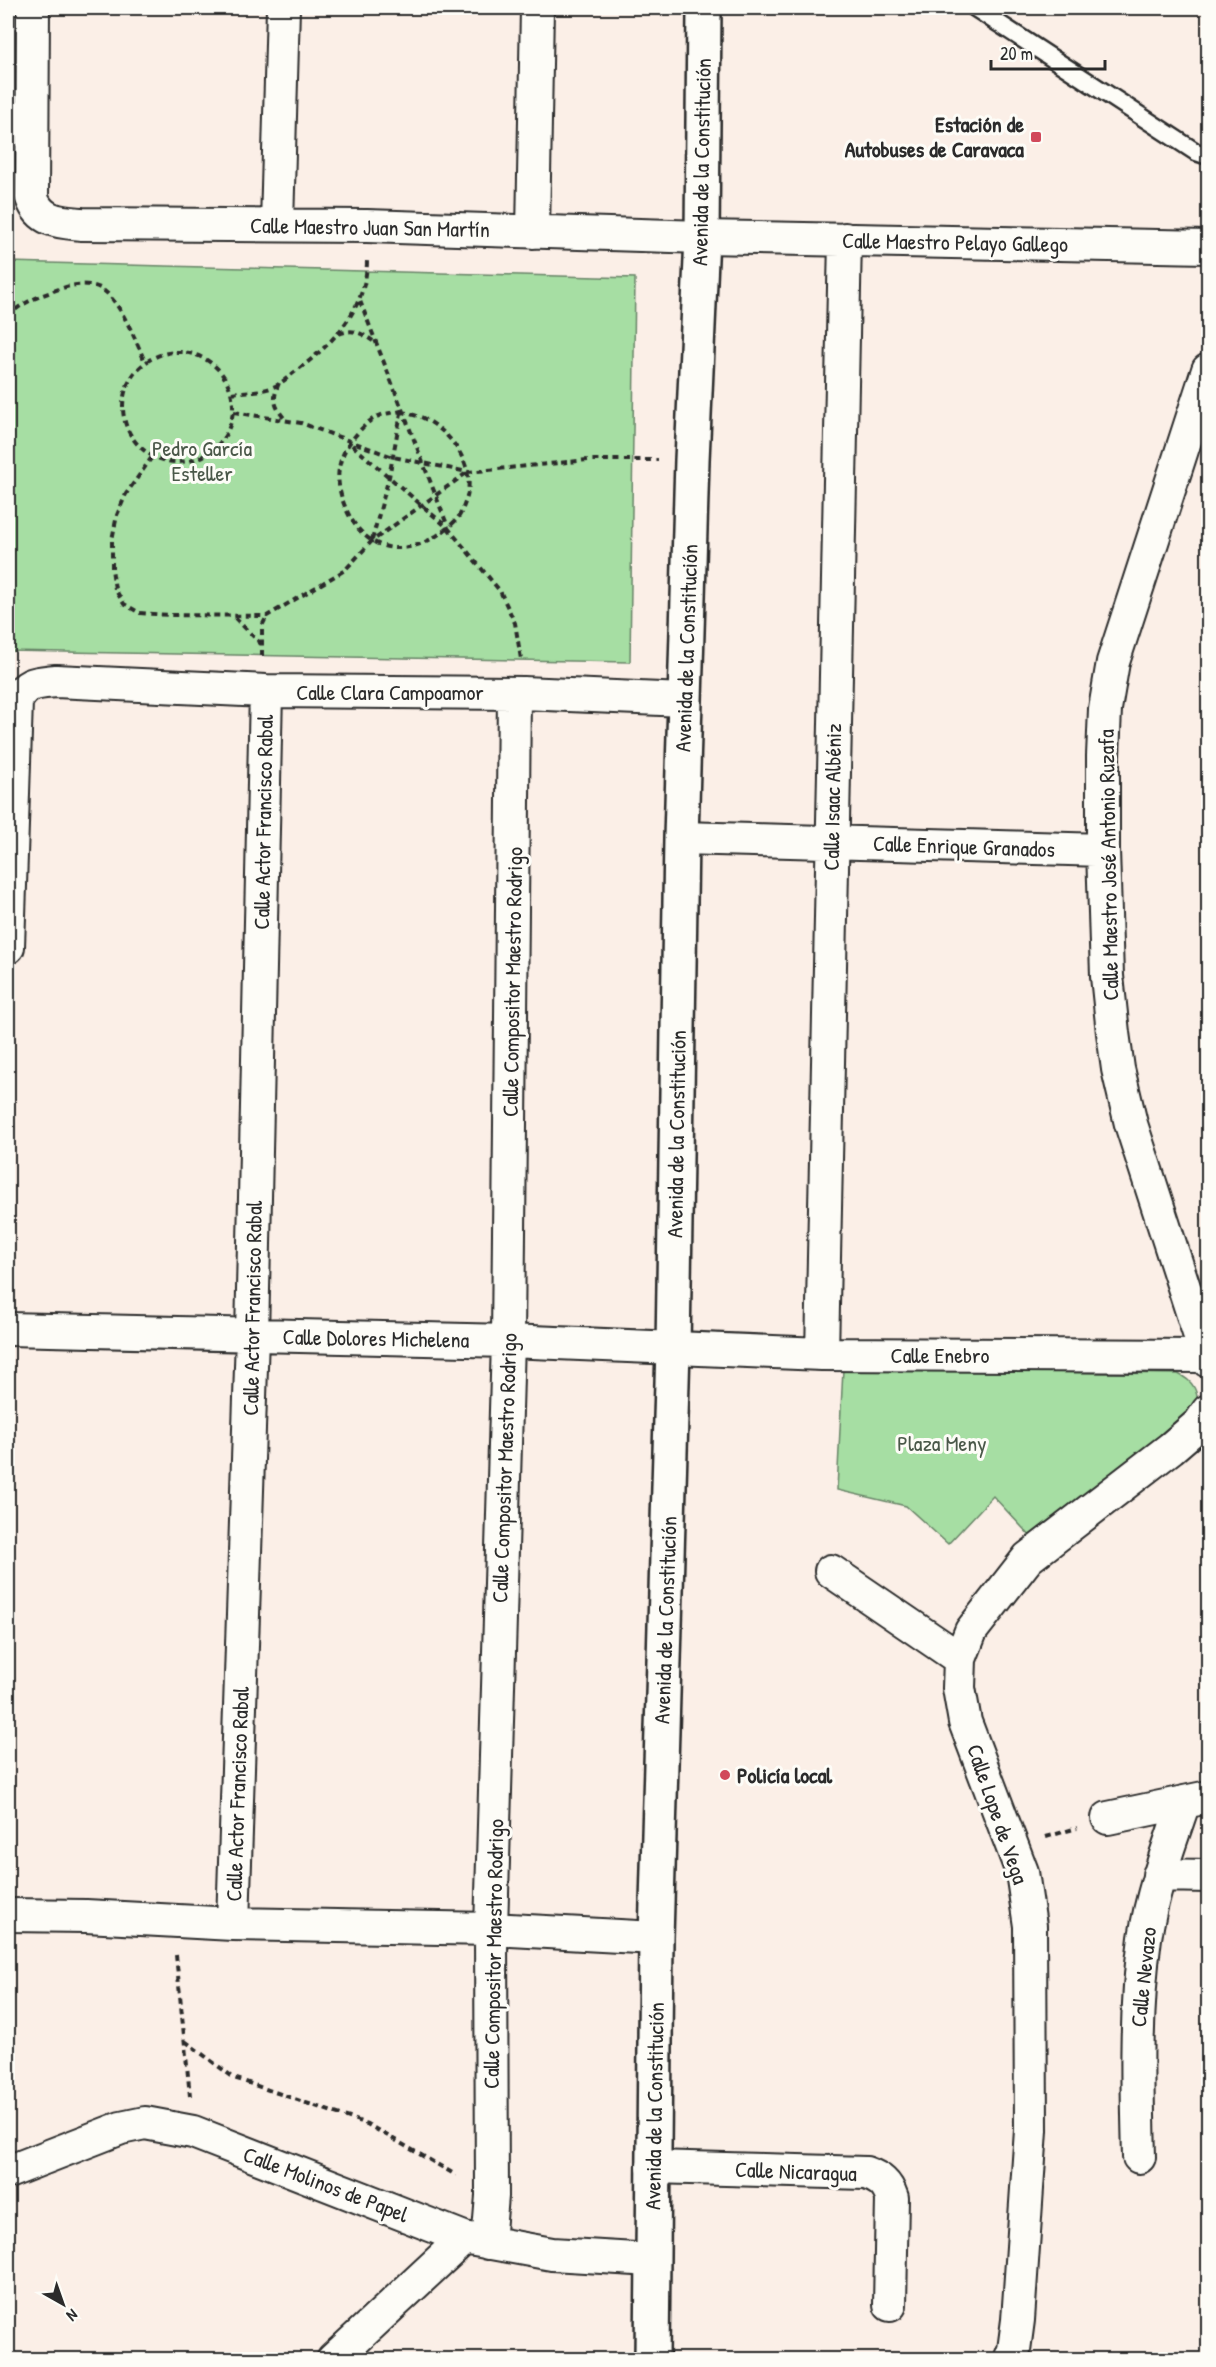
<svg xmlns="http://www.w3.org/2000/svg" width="1216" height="2367" font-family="'Patrick Hand',sans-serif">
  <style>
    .built { fill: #f8dfd4 }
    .green { fill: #a6dea3; stroke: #688467; stroke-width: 1.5 }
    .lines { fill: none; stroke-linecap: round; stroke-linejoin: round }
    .lane-casing { stroke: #2b2b2b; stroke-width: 21 }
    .street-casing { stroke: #2b2b2b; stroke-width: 36 }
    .secondary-casing { stroke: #2b2b2b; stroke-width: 38 }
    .path { stroke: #2b2b2b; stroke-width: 4; stroke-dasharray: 6 4.5; stroke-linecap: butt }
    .lane { stroke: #fdfcf7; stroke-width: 16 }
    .street { stroke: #fdfcf7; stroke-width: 32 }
    .secondary { stroke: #fdfcf7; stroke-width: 33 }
    .poi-dot { fill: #d1495b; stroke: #fdfcf7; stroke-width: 2 }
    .labels { text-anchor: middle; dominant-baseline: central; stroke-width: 6; stroke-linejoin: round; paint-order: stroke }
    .poi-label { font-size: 22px; font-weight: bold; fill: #2b2b2b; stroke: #fdfcf7; text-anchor: end }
    .street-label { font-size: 22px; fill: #2b2b2b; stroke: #fdfcf7 }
    .park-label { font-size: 22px; fill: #4a5849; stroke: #fdfcf7 }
  </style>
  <rect width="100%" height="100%" fill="#fbefe7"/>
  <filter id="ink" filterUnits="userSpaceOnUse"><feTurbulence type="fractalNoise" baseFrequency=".0167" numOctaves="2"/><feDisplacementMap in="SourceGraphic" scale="12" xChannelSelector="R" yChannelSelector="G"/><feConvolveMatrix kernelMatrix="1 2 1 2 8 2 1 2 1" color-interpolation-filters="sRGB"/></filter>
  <g filter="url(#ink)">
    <path class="built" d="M8,8H33L31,164L8,163Z"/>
    <path class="green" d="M8,262L635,278L630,662L8,651Z
      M843,1369L1178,1374C1194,1381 1199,1392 1197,1409L1033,1539L993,1496L948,1544L906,1506L837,1490Z"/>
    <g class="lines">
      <defs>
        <path id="lane" d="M975,8L1196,152L1208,156"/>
        <path id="street" d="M33,8L32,198C40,222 60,222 82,224L367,226L702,237L1208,247
          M277,224L283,8
          M533,232L537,8
          M1208,370L1113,662L1105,709L1103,756V850L1107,976L1113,1033L1118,1069L1131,1124L1208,1361
          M681,838L1103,850
          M8,947L16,701C26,682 36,683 56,681L266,691L523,693L684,700
          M8,1329L508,1341L822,1354L1206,1356
          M822,1354L845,239
          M831,1571L960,1659
          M1108,1818L1208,1797
          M1159,1875L1208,1876
          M8,1915L86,1916L233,1924L491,1929L656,1938
          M233,1924L252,1336L266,691
          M1139,2157C1137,2083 1135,2011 1145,1938C1152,1891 1169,1846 1184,1802
          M653,2167L866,2173C880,2178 887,2183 892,2198L890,2305
          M8,2172L121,2128L145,2123L193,2132L464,2238L552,2254L652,2260
          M488,2243L492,2196L491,1929L508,1341L514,693
          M333,2360L464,2238
          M1010,2360L1014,2350L1018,2320L1031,2130L1030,1926L1022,1872L965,1722L959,1688L960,1659L971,1631L1028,1558L1171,1448L1200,1423L1208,1411"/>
        <path id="secondary" d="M652,2360L656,1938L673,1348L681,838L692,460L702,237L704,8"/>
      </defs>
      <use href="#lane" class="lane-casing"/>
      <use href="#street" class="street-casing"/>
      <use href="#secondary" class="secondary-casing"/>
      <path class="path" d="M360,301L448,527
        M8,317C19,304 35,298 51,292C66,286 85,281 100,288C119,298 137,343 145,362
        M339,334C354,328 361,333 373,341
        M123 407a55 55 0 1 1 110 0a55 55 0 1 1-110 0Z
        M279,383C272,399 274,406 285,419
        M232,393C244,391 263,392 273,387C281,384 289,376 296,371C333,344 367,308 367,260
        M401,411C408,414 416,415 423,418C452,432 477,468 466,500C462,510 461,516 453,523C413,560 365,558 344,504C334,478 337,457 355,436C361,429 370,419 379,416C385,413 394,413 401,411Z
        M234,412L301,423L393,457L468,472L588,460H658
        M352,445L448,528L500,591L515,623L521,659
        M152,457L126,494L117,515L112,540V569L115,589L124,604L140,613L169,615L267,616L345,570L372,541L468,472
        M372,540L389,477L401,413
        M235,618L261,644
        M262,656V626L267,616
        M1046,1837L1077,1828
        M176,1955L190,2096
        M185,2041L234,2078L367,2124L456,2175"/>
      <use href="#lane" class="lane"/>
      <use href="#street" class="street"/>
      <use href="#secondary" class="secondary"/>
    </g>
  </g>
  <g class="poi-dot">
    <rect x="1030" y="131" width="12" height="12" rx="3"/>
    <circle cx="725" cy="1775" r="6"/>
  </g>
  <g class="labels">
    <g class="poi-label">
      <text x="1024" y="124">Estación de<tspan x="1024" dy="25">Autobuses de Caravaca</tspan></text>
      <text x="737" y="1775" text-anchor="start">Policía local</text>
    </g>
    <g class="street-label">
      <text transform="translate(701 162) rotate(-89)">Avenida de la Constitución</text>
      <text transform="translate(370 227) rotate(1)">Calle Maestro Juan San Martín</text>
      <text transform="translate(955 242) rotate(1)">Calle Maestro Pelayo Gallego</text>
      <text transform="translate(686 648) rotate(-88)">Avenida de la Constitución</text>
      <text x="390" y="692">Calle Clara Campoamor</text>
      <text transform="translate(832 797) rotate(-89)">Calle Isaac Albéniz</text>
      <text transform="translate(263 822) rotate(-89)">Calle Actor Francisco Rabal</text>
      <text transform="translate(964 846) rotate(2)">Calle Enrique Granados</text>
      <text transform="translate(1108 865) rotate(-91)">Calle Maestro José Antonio Ruzafa</text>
      <text transform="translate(512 982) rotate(-89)">Calle Compositor Maestro Rodrigo</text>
      <text transform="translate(676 1134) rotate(-89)">Avenida de la Constitución</text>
      <text transform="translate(252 1308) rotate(-89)">Calle Actor Francisco Rabal</text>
      <text transform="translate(376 1338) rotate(1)">Calle Dolores Michelena</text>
      <text x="940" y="1355">Calle Enebro</text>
      <text transform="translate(504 1468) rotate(-88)">Calle Compositor Maestro Rodrigo</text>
      <text transform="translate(665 1620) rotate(-88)">Avenida de la Constitución</text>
      <text transform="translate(237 1794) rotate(-88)">Calle Actor Francisco Rabal</text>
      <text transform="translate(998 1814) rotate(71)">Calle Lope de Vega</text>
      <text transform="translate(493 1954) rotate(-89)">Calle Compositor Maestro Rodrigo</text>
      <text transform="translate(1143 1977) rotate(-84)">Calle Nevazo</text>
      <text transform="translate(654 2106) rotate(-89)">Avenida de la Constitución</text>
      <text transform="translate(796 2171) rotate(2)">Calle Nicaragua</text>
      <text transform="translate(326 2184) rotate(21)">Calle Molinos de Papel</text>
    </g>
    <g class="park-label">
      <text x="202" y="448">Pedro García<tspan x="202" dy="25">Esteller</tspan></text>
      <text x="942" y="1443">Plaza Meny</text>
    </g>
  </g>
  <rect width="1216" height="2367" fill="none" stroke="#fdfcf7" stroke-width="30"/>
  <rect x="15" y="15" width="1186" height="2337" fill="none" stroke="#2b2b2b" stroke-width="2" filter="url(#ink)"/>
  <g transform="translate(63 2304) rotate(140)" stroke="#fdfcf7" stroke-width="4.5" paint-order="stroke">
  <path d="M0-4.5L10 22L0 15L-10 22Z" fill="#2b2b2b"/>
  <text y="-9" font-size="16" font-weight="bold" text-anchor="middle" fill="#2b2b2b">N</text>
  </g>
  <path d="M991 60v9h114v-9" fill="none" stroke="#2b2b2b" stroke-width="3"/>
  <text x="1000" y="60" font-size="18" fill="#2b2b2b" stroke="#fdfcf7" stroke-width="4.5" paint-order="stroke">20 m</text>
</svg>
